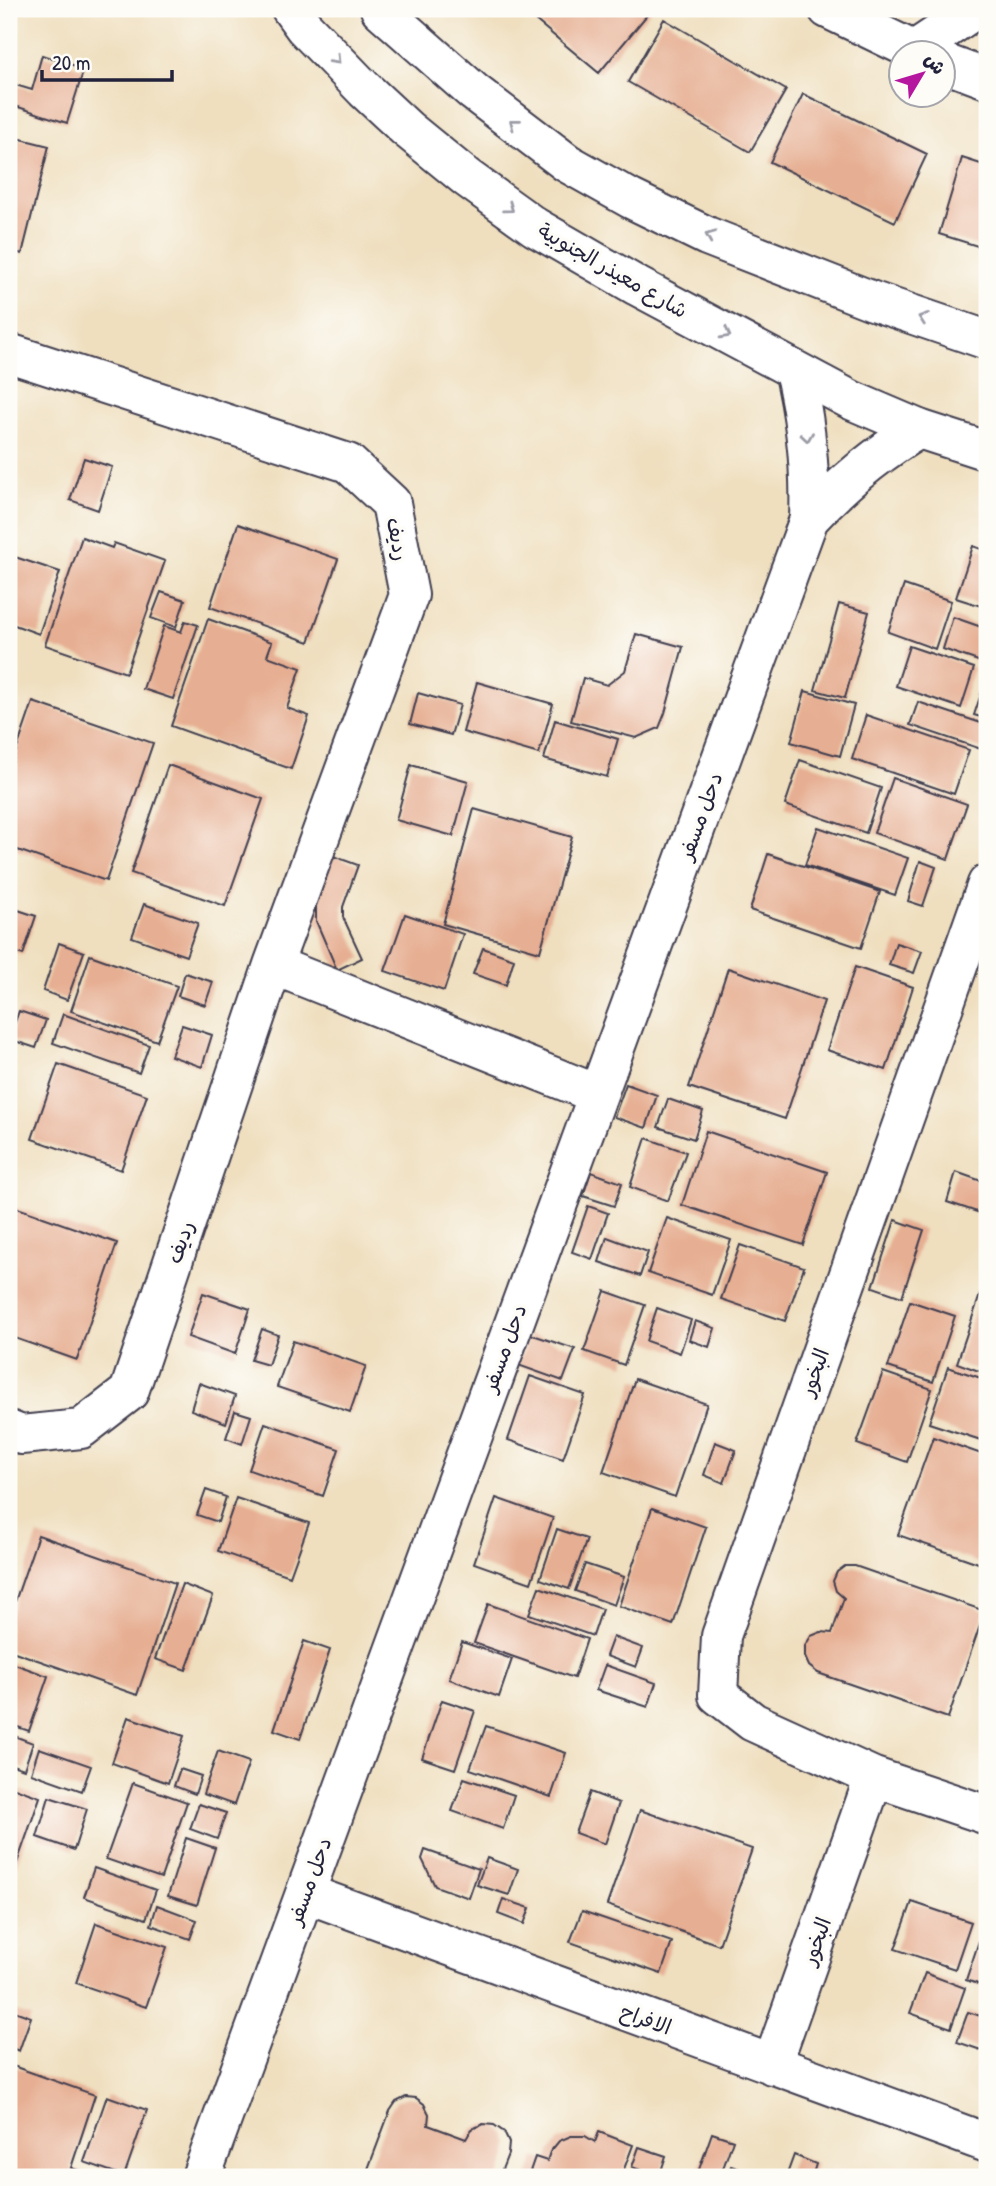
<svg xmlns="http://www.w3.org/2000/svg" width="996" height="2186" font-family="'Patrick Hand','Playpen Sans Arabic',sans-serif">
  <style>
    .building { fill: #e6ae92 }
    .lines { fill: none; stroke-linecap: round; stroke-linejoin: round }
    .minor-casing { stroke: #413e4f; stroke-width: 42 }
    .tertiary-casing { stroke: #413e4f; stroke-width: 42 }
    .minor { stroke: #fff; stroke-width: 38 }
    .tertiary { stroke: #fff; stroke-width: 38 }
    .oneway { stroke: #9c9ca7 }
    .labels { text-anchor: middle; dominant-baseline: central; stroke-width: 7; stroke-linejoin: round; paint-order: stroke }
    .street-label { font-size: 21px; fill: #22223b; stroke: #fdfcf7 }
  </style>
  <rect width="100%" height="100%" fill="#fdfcf7"/>
  <filter id="ink" filterUnits="userSpaceOnUse"><feTurbulence type="fractalNoise" baseFrequency=".0143" numOctaves="2"/><feDisplacementMap in="SourceGraphic" scale="14" xChannelSelector="R" yChannelSelector="G"/><feConvolveMatrix kernelMatrix="1 2 1 2 8 2 1 2 1" color-interpolation-filters="sRGB"/></filter>
  <filter id="wash" filterUnits="userSpaceOnUse"><feTurbulence type="fractalNoise" baseFrequency=".00686" numOctaves="4" result="noise"/><feDisplacementMap in="SourceGraphic" scale="28" xChannelSelector="R" yChannelSelector="G"/><feGaussianBlur stdDeviation="1.57" result="paint"/><feColorMatrix in="noise" values="0 0 0 0 0 0 0 0 0 0 0 0 0 0 0 0 0 1.4 0 .05"/><feComposite in="paint" operator="in"/></filter>
  <g filter="url(#wash)">
    <rect width="100%" height="100%" fill="#efdfbf"/>
    <g id="blocks">
      <path class="building" d="M522,9H652L599,73Z
        M664,19L786,90L750,152L628,82Z
        M42,55L84,69L67,123L9,104V83L32,90Z
        M803,94L927,154L895,222L770,162Z
        M9,136L49,146L22,254L9,250Z
        M962,158L987,166V249L939,234Z
        M84,458L112,467L98,510L70,500Z
        M238,524L338,559L309,642L210,607Z
        M82,537L112,548L114,543L165,561L126,673L45,645Z
        M973,546L987,551V608L956,598Z
        M15,557L60,572L39,634L9,623V573Z
        M904,585L951,601L935,649L888,632Z
        M161,592L185,600L176,627L151,618Z
        M839,604L869,612L845,698L815,690Z
        M953,617L987,629V655L984,663L943,649Z
        M208,619L272,642L267,656L301,668L287,708L309,716L291,769L171,726Z
        M185,621L198,625L173,699L143,689L164,626L181,632Z
        M636,634L683,647L665,713L659,728L636,738L571,721L583,678L607,685L625,671Z
        M909,646L974,668L961,708L896,686Z
        M987,676V719L974,715Z
        M477,682L553,704L539,754L463,732Z
        M805,691L854,705L840,756L791,742Z
        M418,693L460,705L451,735L410,724Z
        M33,702L153,743L106,881L9,847V772Z
        M918,702L987,725V751L910,725Z
        M866,715L969,750L954,794L852,759Z
        M555,720L618,739L607,777L544,759Z
        M800,760L881,788L866,833L785,805Z
        M168,765L263,799L225,906L131,873Z
        M411,765L468,781L453,836L396,820Z
        M893,778L967,804L948,859L874,833Z
        M474,809L572,837L540,952L443,924Z
        M818,827L908,858L895,895L805,865Z
        M768,854L880,892L861,948L750,910Z
        M330,855L358,865L343,907V917L362,958L337,970L316,921V897Z
        M920,861L936,867L923,906L908,901Z
        M144,904L198,923L186,956L132,937Z
        M9,907L36,916L23,955L9,950Z
        M405,914L463,934L444,991L385,971Z
        M59,943L84,952L67,1000L43,991Z
        M896,943L922,951L914,973L889,965Z
        M483,948L514,959L506,985L473,974Z
        M90,955L177,986L157,1041L71,1011Z
        M855,967L913,987L886,1070L827,1050Z
        M728,968L824,1001L785,1119L689,1087Z
        M185,973L213,982L205,1005L178,996Z
        M19,1011L46,1020L36,1048L9,1039Z
        M63,1014L149,1045L139,1073L53,1043Z
        M182,1025L212,1035L202,1067L171,1056Z
        M58,1064L147,1095L121,1170L32,1139Z
        M626,1084L657,1095L646,1128L614,1117Z
        M668,1099L703,1111L694,1139L658,1127Z
        M706,1131L827,1172L803,1245L682,1205Z
        M646,1138L686,1152L668,1201L630,1187Z
        M591,1172L622,1183L614,1206L583,1196Z
        M956,1172L987,1183V1199L983,1214L947,1202Z
        M9,1205L117,1243L77,1360L9,1336Z
        M588,1206L608,1213L592,1259L572,1252Z
        M667,1218L731,1240L712,1295L648,1273Z
        M895,1220L924,1230L902,1297L873,1287Z
        M607,1237L648,1252L640,1276L599,1262Z
        M740,1245L804,1267L785,1321L721,1299Z
        M987,1274V1374L957,1363Z
        M605,1291L645,1305L624,1365L584,1351Z
        M203,1293L250,1309L235,1354L188,1337Z
        M910,1301L955,1316L933,1382L888,1367Z
        M657,1308L691,1320L680,1353L646,1341Z
        M695,1321L715,1328L709,1347L689,1340Z
        M262,1329L278,1335L268,1365L251,1360Z
        M530,1334L575,1349L563,1381L518,1365Z
        M293,1341L366,1366L350,1412L277,1387Z
        M948,1367L987,1380V1442L929,1423Z
        M883,1372L932,1389L907,1462L857,1444Z
        M530,1376L585,1395L563,1459L508,1440Z
        M635,1379L707,1404L675,1497L603,1472Z
        M199,1383L235,1396L226,1423L191,1410Z
        M235,1411L251,1416L242,1444L226,1438Z
        M265,1423L339,1449L323,1496L249,1470Z
        M933,1437L987,1456V1566L898,1535Z
        M715,1442L736,1450L724,1483L704,1475Z
        M206,1490L226,1497L218,1522L197,1515Z
        M236,1498L309,1523L290,1576L218,1551Z
        M496,1498L553,1518L531,1583L474,1563Z
        M652,1508L706,1527L673,1625L619,1606Z
        M557,1529L587,1539L569,1589L540,1579Z
        M38,1535L175,1583L137,1695L9,1650V1619Z
        M585,1564L624,1577L614,1605L575,1591Z
        M845,1566H855L985,1611L948,1718L818,1673L809,1666L805,1657V1646L811,1636L821,1632L832,1633L844,1598L836,1591L833,1581L837,1572Z
        M182,1584L213,1596L186,1670L155,1659Z
        M539,1587L602,1609L593,1636L529,1614Z
        M488,1604L587,1639L574,1678L474,1643Z
        M613,1637L643,1648L636,1667L606,1656Z
        M304,1641L330,1650L300,1739L274,1730Z
        M462,1642L512,1659L499,1697L449,1679Z
        M9,1662L48,1676L29,1731L9,1724Z
        M605,1665L656,1683L648,1707L596,1690Z
        M442,1700L475,1711L455,1769L422,1758Z
        M128,1717L184,1736L168,1783L112,1763Z
        M486,1726L566,1753L551,1797L470,1769Z
        M9,1734L33,1743L24,1769L9,1764Z
        M39,1748L91,1766L82,1791L31,1773Z
        M218,1751L249,1762L234,1805L203,1794Z
        M180,1769L201,1776L195,1794L174,1786Z
        M464,1778L514,1795L503,1829L452,1811Z
        M133,1783L187,1802L161,1878L106,1859Z
        M9,1786L40,1797L9,1886Z
        M590,1792L619,1803L605,1844L575,1833Z
        M49,1797L87,1809L74,1850L37,1837Z
        M199,1804L226,1813L217,1839L190,1829Z
        M640,1810L752,1849L719,1945L607,1905Z
        M186,1838L215,1848L197,1905L168,1896Z
        M425,1850L479,1869L469,1898L435,1886L422,1859Z
        M487,1858L518,1869L509,1895L477,1885Z
        M94,1868L156,1890L146,1919L84,1897Z
        M503,1899L530,1908L524,1924L498,1914Z
        M912,1902L971,1922L955,1969L895,1949Z
        M157,1905L197,1920L190,1939L151,1925Z
        M582,1911L672,1942L661,1974L570,1942Z
        M96,1923L167,1947L146,2007L76,1983Z
        M982,1932L987,1934V1987L966,1980Z
        M925,1973L965,1988L951,2028L910,2013Z
        M9,2009L31,2017L19,2051L9,2047Z
        M968,2012L987,2018V2052L957,2042Z
        M10,2065L95,2095L71,2168L97,2177H9Z
        M107,2096L147,2110L124,2176L84,2162Z
        M406,2097L416,2098L424,2104L429,2114L428,2125L466,2139L472,2129L483,2124L494,2125L504,2132L509,2143L508,2154L499,2177H365L390,2111L396,2102Z
        M599,2132L633,2145L621,2177H528L535,2157L547,2161L550,2152L559,2141L571,2136H585L595,2142Z
        M712,2133L733,2140L720,2177L697,2175Z
        M639,2147L666,2156L659,2177L632,2167Z
        M794,2155L816,2164L812,2177H786Z
        M731,2166L763,2177H727Z"/>
    </g>
  </g>
  <g filter="url(#ink)">
    <use href="#blocks" fill-opacity="0" stroke="#413e4f" stroke-width="2"/>
    <g class="lines">
      <defs>
        <path id="minor" d="M828,9L917,52
          M913,51L976,9
          M944,63L987,79
          M9,353L348,463L391,503L409,595L273,965L129,1392L81,1429L21,1435L9,1430
          M809,519C842,483 877,454 919,429
          M987,884L721,1636L718,1695L753,1722L874,1777L987,1815
          M273,965L597,1094
          M305,1893L987,2143
          M772,2065L874,1777
          M201,2177L809,519C811,468 806,421 794,370"/>
        <path id="tertiary" d="M291,9L304,27L365,90L407,129L467,178L535,227L637,286L851,400L919,429L987,451
          M380,9L474,92L567,163L631,199L707,236L873,301L987,340"/>
      </defs>
      <use href="#minor" class="minor-casing"/>
      <use href="#tertiary" class="tertiary-casing"/>
      <use href="#minor" class="minor"/>
      <use href="#tertiary" class="tertiary"/>
    </g>
    <defs><path id="oneway-chevron" d="M-2-3.5L2.5 0L-2 3.5" fill="none" stroke-width="1.6" stroke-linecap="round" stroke-linejoin="round" transform="scale(1.75)"/></defs>
    <g class="oneway">
      <use href="#oneway-chevron" transform="translate(336 60) rotate(46)"/>
      <use href="#oneway-chevron" transform="translate(514 123) rotate(-142)"/>
      <use href="#oneway-chevron" transform="translate(509 208) rotate(36)"/>
      <use href="#oneway-chevron" transform="translate(710 236) rotate(-157)"/>
      <use href="#oneway-chevron" transform="translate(923 318) rotate(-161)"/>
      <use href="#oneway-chevron" transform="translate(726 334) rotate(28)"/>
      <use href="#oneway-chevron" transform="translate(807 437) rotate(82)"/>
    </g>
  </g>
  <g class="labels">
    <g class="street-label">
      <text transform="translate(613 270) rotate(30)">شارع معيذر الجنوبية</text>
      <text transform="translate(398 539) rotate(79)">رديف</text>
      <text transform="translate(700 816) rotate(-70)">دحل مسفر</text>
      <text transform="translate(180 1242) rotate(-71)">رديف</text>
      <text transform="translate(504 1348) rotate(-70)">دحل مسفر</text>
      <text transform="translate(814 1372) rotate(-70)">البخور</text>
      <text transform="translate(309 1881) rotate(-70)">دحل مسفر</text>
      <text transform="translate(816 1941) rotate(-70)">البخور</text>
      <text transform="translate(646 2019) rotate(20)">الافراح</text>
    </g>
  </g>
  <rect width="996" height="2186" fill="none" stroke="#fdfcf7" stroke-width="35"/>
  <g transform="translate(922 74) rotate(52)"><circle r="33" fill="#fdfcf7" stroke="#a5a5ac" stroke-width="2"/>
  <path d="M0-5L12 26L0 18L-12 26Z" fill="#b5179e"/>
  <text y="-10" font-size="19" font-weight="bold" text-anchor="middle" fill="#22223b">ش</text>
  </g>
  <path d="M42 70v10h130v-10" fill="none" stroke="#22223b" stroke-width="3.5"/>
  <text x="52" y="70" font-size="21" fill="#22223b" stroke="#fdfcf7" stroke-width="5" paint-order="stroke">20 m</text>
</svg>
